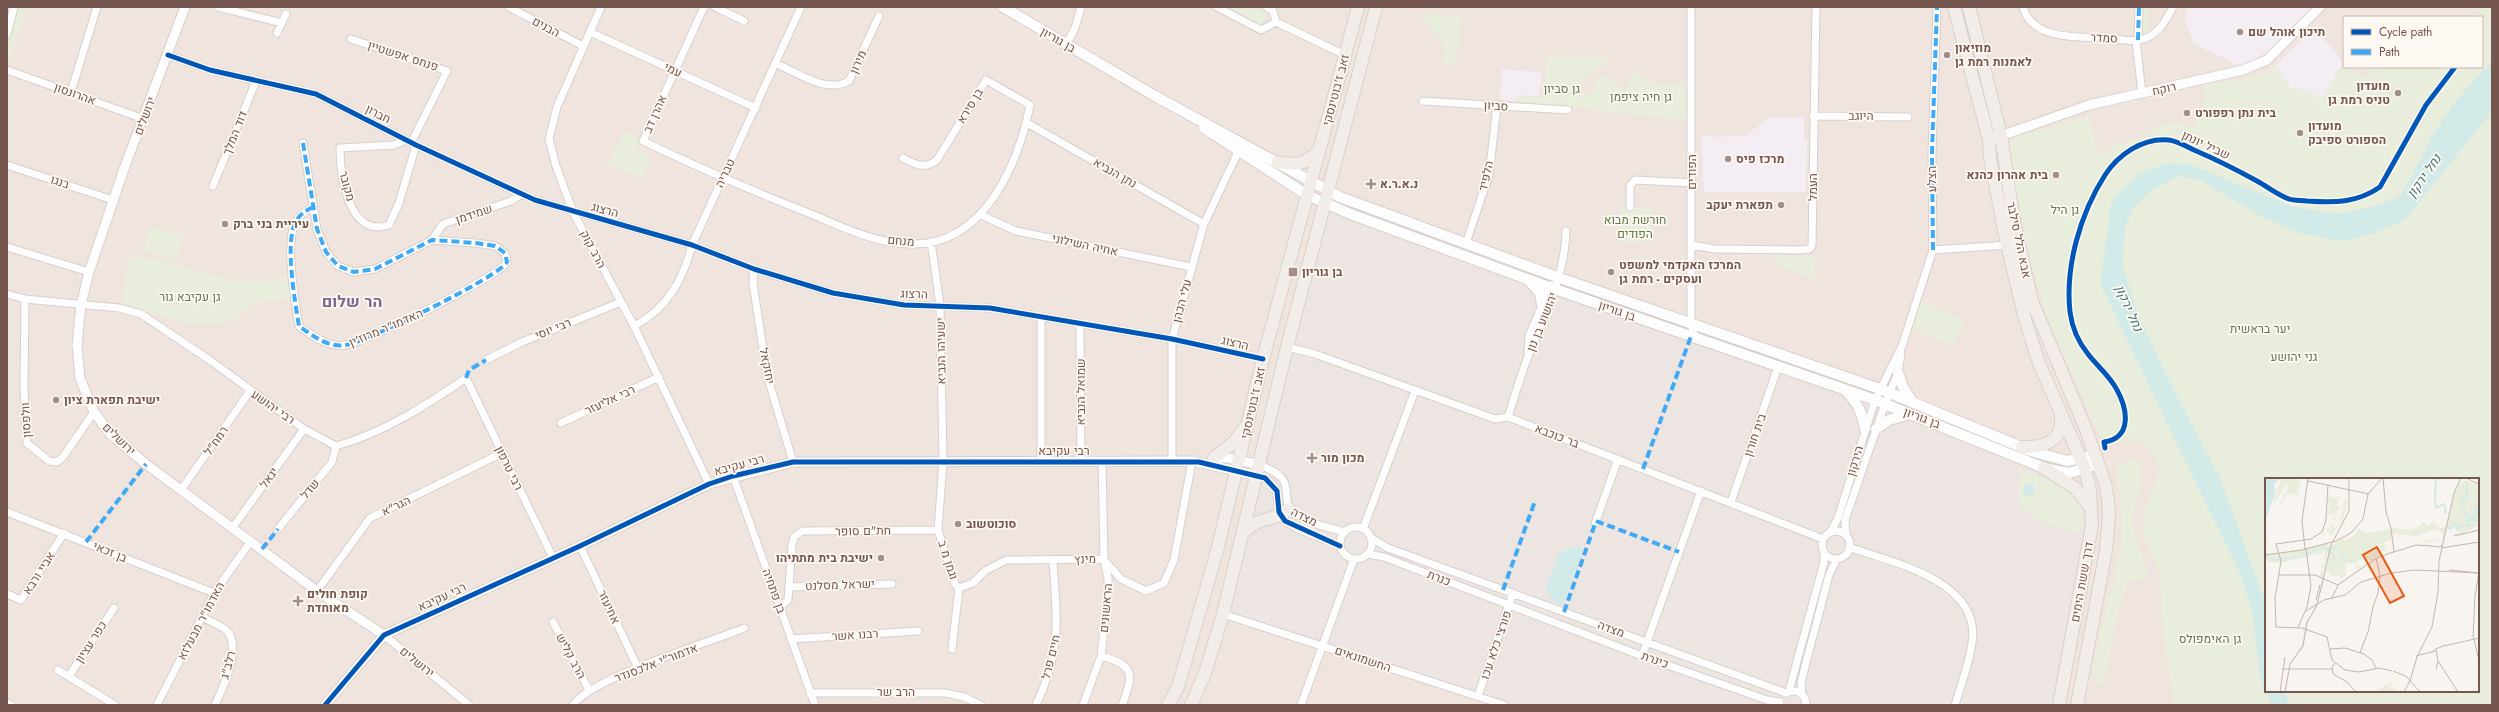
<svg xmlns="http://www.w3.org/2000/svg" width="2499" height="712" font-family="Jost,Heebo,sans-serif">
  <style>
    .residential { fill: #f0e5de; fill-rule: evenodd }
    .industrial { fill: #ece5e2 }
    .education { fill: #f4eef4 }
    .green { fill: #e9eedc }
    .water { fill: #d2eae8 }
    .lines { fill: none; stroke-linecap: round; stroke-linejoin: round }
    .minor-casing { stroke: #d7cfcc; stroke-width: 9 }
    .tertiary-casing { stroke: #d7cfcc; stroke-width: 11 }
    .secondary-casing { stroke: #d8cfcc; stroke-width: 12 }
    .primary-casing { stroke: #d9d0cc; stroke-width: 14 }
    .minor { stroke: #fefdfd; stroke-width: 7 }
    .tertiary { stroke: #fefdfd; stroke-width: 9 }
    .secondary { stroke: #fefdfd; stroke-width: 10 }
    .primary { stroke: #f2ede8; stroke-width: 12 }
    .quiet { stroke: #3fa9f5; stroke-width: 4; stroke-dasharray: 8 4; stroke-linecap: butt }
    .cycleway-casing { stroke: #fef8f3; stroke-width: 8 }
    .cycleway { stroke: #0057b8; stroke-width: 5 }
    .poi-dot { fill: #a48e88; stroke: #fef8f3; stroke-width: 1.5 }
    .labels { text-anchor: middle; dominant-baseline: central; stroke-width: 3.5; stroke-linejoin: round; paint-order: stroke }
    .street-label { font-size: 12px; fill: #765750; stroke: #fef8f3 }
    .poi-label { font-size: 12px; font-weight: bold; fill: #765750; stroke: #fef8f3; text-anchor: start }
    .park-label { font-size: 12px; fill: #5f7a49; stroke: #fef8f3 }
    .water-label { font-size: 13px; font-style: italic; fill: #447979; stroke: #fef8f3 }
    .district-label { font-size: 16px; font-weight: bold; fill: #7c6891; stroke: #fef8f3 }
    .inset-river { fill: none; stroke: #d2eae8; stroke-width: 2 }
    .inset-road { fill: none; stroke: #c4b5b0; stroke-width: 1 }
    .view { fill: #e8590c; fill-opacity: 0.15; stroke: #e8590c; stroke-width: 2 }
    .inset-edge { fill: none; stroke: #765750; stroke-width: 2 }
  </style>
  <rect width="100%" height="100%" fill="#f8f4f0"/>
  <path class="residential" d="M7,7H2492V705H2056L1803,377L1388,221L1504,705H7ZM2344,17H2482V67H2344ZM2266,479H2478V691H2266Z"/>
  <path class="industrial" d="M1327,197L1803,377L2040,471L2066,486L2088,511V528L2056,705H1504L1230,612Z"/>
  <path class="education" d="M2188,7H2314L2278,45L2242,67L2194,44L2184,17Z
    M2311,31L2331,46L2343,63L2321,99L2306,90L2291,88L2276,65Z
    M1502,69L1542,73L1539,96L1518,95L1517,101L1500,99Z
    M1771,117L1804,118V140H1807L1806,192H1704L1702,134L1709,137L1745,136Z"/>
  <path class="green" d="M7,7H27L9,62H7Z
    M1226,7H1254L1267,14L1262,26Z
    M2134,7H2148L2147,34L2134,36Z
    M2475,7H2492V61L2456,101L2405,189L2397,198L2375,206L2338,214L2293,207L2189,164L2137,175L2100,284L2241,576L2253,615L2260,678L2272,705H2175L2163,637L2160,572L2142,531L2144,512L2159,472L2158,464L2151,450L2138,441L2108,443L2099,433L2045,312L2029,253L2008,146L2015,138L2089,116L2098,154L2111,152L2110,148L2129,140L2152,135L2150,127L2176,122L2194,128L2199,111L2202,112L2206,96L2202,85C2227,81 2255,81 2276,65L2291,88L2306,90L2321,99L2343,63L2344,67H2348L2365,78L2372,67H2482V17H2478L2482,12Z
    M1417,13L1461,17L1456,65L1443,64L1445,45Z
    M1547,56L1610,57L1603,65L1579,82L1580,109L1518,101V96L1543,98Z
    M1636,71L1653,84L1689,86L1691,120L1600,111L1581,107V95L1595,92L1596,79L1601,75L1625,90Z
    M2492,111V705H2291L2283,691H2478V479H2266V604L2221,481L2169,380L2137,313L2123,264L2125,227L2133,208L2149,192L2180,176L2200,180L2261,216L2299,233L2406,219Z
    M625,131L640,139L635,148L652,158L642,179L608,163Z
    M1620,205L1651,210L1649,242L1619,243Z
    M150,227L183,236L176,259L144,251Z
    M1775,255L1816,258L1814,280L1774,263Z
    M129,257L161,260L202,273L244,282L290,278L292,299L256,302L230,322L186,324L122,303Z
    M1920,301L1964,320L1953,346L1911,328Z
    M2131,459L2141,463C2145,483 2133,501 2133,521C2133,542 2148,559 2147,580H2129L2120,604L2103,686C2094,682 2093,677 2093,668L2122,539L2120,494L2116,474L2118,466Z
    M2021,470C2040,477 2077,487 2082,511C2083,518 2081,527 2081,534C2064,528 2019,520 2018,497C2018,488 2020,479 2021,470Z"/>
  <path class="water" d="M2492,61V111L2406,219L2372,234L2341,241L2299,233L2261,216L2200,180L2180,176L2149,192L2133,208L2125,227L2123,264L2137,313L2169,380L2221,481L2266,604V691H2283L2291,705H2272L2260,678L2253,615L2241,576L2100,284L2110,209L2114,198L2137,175L2166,163L2189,164L2293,207L2338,214L2375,206L2397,198L2405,189L2434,133L2456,101Z
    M2023 490a6 6 0 1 1 12 0a6 6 0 1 1-12 0Z
    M1571,547L1583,548L1563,606L1551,600L1546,587L1559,553Z"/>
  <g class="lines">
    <defs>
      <path id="minor" d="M218,7L282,23
        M509,7L583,46
        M601,7L557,107L549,139L556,166L573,212L634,326L709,484
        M704,7L643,141C695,166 748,189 801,210C835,223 873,244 911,244C984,246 1018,165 1030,105L986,80L937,160C925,170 915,164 903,158
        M715,7L744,21
        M1217,7L1261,30L1276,22
        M1266,7L1273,11L1276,22L1345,55
        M1691,7V324L1695,337
        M2023,7C2032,41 2081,37 2109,38C2118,39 2130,42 2139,40C2158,36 2165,22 2173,7
        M590,32L756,108
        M277,33L286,14
        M7,34L14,7
        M351,39L447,71L411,143
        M2136,40L2142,94
        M2138,40L2139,7
        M1066,45L1075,28L1081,7
        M168,55L210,70L316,94L416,145L535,200L692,245L754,269L833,293L904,305L990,308L1172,339L1251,356
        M777,64C798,73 827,94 849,81L879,16
        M7,70L144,119
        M71,92L97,7
        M1423,101L1568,110
        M1813,116L1908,117
        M1027,123L1204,224
        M406,140L394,145L340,148C340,176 349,239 389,225L399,203L416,145
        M303,143L317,229L326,252L338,266L354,272L375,269L432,240L476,243L495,246L505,253L507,262C499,277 366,342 346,345C328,348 313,336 299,326C295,302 285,245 295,223C299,215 305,211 313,207
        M7,165L113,200
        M213,186L256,81
        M1630,207V186L1635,180L1692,183
        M981,215L1016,231L1191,267
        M432,240L443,224L511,201L522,194
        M1466,243L1489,175L1497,106
        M1692,245L1714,249L1800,250L1809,249L1812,246L1816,7
        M7,247L89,272
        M1933,250L2007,245
        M754,269L753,283L767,375L793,462
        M7,294L25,299L119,308L141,314L211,361L304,429L336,446C383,433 427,405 466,378L553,558
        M25,299L24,388L27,443L49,461L57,462L63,457L94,412
        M1041,316V461
        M1080,323L1081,461
        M634,326C667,309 683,280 692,245L801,7
        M1287,347L1315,354L1495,419L1508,417L1823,539
        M1528,352L1529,336L1551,285
        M486,360L522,342L621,302
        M1508,417C1514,398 1520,378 1527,359C1544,317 1565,276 1566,231
        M561,423L659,377
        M1172,461V339L1204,224L1239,150
        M1260,465C1300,481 1278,491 1292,513L1319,525L1345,532
        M733,476L815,705
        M1258,476C1290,487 1269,504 1284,520C1296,531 1325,538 1340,546
        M181,490L250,391
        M1731,502L1778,367
        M7,512L214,593
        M1595,524L1618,459
        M1340 543a16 16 0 1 1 32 0a16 16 0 1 1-32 0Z
        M233,527L304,429
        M278,529L332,462L336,446
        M1363,529L1415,391
        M938,530L955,584L959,588
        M1822 545a14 14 0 1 1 28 0a14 14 0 1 1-28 0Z
        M1830,533L1838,518L1875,400L1902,346L1933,250L1932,153L1937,7
        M1846,535L1845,520L1885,404L1898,373L1901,353
        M1371,538L1388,548L1786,693
        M580,546L638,668
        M1849,547C1892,563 1982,580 1972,643C1969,664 1961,685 1955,705
        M1368,554L1384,557L1642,656L1767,700L1780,702
        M1106,562L1121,579L1146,591L1164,583L1174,560L1192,461
        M789,587L892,584
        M959,588L973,583L985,571L1006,560L1104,559
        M317,591L370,518L502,453
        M7,594L21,600L64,533
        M781,607L788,600L792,545L794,537L802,531L938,530L943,461L940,305L931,242
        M1223,614L1504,705
        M202,617C209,621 223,626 228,632C241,649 223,688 215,705
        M553,622L589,690
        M384,635L469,705
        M791,639L918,631
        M952,649L959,588
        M1101,656C1135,665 1134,674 1122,705
        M1642,656L1701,491
        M58,670L115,705
        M69,676L114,608
        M1789,691L1824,562V553
        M810,693H945L964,697L981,705
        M1786,693C1796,688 1806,693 1806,705
        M1802,694L1801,682L1829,575L1837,559
        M1478,696L1513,593
        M7,703L11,705
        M157,705L214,593L251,541
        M573,705C593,677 706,644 744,628
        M1036,705C1062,650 1057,619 1053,561
        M1083,705L1101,656L1108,592V578L1104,559L1102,461
        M1301,705L1354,559"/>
      <path id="tertiary" d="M185,7L125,166L89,272L81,305L77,345L80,378L94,412L110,434L146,464L317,591L384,635
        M1989,140L2089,105L2243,70L2267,60L2320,7
        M1213,458H1228L1260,465
        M325,705L384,635L580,546L709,484L793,462L1192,461L1258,476"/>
      <path id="secondary" d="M1003,7L1155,96L1340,197L1557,277L1880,389L2031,451L2067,461L2096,455
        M1204,128L1307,195L1353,215L1549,287L1875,400L2044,468L2069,473L2099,464
        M1530,282L1540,293L1542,304
        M1898,373L1903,387L1913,403
        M1846,391C1858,403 1862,413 1865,429
        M1876,429L1889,420L1910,414"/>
      <path id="primary" d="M1954,7L1989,140L1990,158L2007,245L2025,319L2039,363L2085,469L2090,490L2092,525L2059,705
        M1969,7L2001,136L2015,227L2032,301L2085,427L2105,483L2108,500L2109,516L2106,551L2077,705
        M1278,162C1296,166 1305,164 1318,152
        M2022,447C2043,448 2064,441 2061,416
        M1214,458L1234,442L1245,427
        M2044,468L2075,488L2091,508
        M1243,533C1260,515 1275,522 1289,509
        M1168,705L1178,687L1217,551L1263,359L1358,7
        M1191,705L1205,673L1223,614L1287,347L1376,7"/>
    </defs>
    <use href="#minor" class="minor-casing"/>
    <use href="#tertiary" class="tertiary-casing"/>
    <use href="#secondary" class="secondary-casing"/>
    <use href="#primary" class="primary-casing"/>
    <use href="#minor" class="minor"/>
    <use href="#tertiary" class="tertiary"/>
    <use href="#secondary" class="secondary"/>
    <use href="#primary" class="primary"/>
    <path class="quiet" d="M2138,40L2139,7
      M303,143L317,229L326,252L338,266L354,272L375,269L432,240L476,243L495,246L505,253L507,262C499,277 366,342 346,345C328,348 313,336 299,326C295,302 285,245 295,223C299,215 305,211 313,207
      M1933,250L1932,153L1937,7
      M466,378L469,370L486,360
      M1643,469L1691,336
      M1596,521L1679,552
      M86,542L146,464
      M262,549L278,529
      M1503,590L1535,501
      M1564,612L1595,524"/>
    <defs>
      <path id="cycleway" d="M168,55L210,70L316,94L416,145L535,200L692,245L754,269L833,293L904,305L990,308L1172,339L1263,359
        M2105,448L2104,442C2132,438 2128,410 2117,390C2110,376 2097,366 2088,354C2079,343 2072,327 2070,312C2065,267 2080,214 2105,175C2118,155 2143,137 2169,140C2177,141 2186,146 2194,150C2215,159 2237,170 2257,181C2268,187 2278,195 2289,199C2294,201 2302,200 2307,201C2334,203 2357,203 2380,187L2426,105L2455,67
        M325,705L384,635L580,546L709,484L733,476L793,462H1199L1265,478L1277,491L1279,512L1285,521L1340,546"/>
    </defs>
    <use href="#cycleway" class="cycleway-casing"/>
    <use href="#cycleway" class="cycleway"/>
  </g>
  <g class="poi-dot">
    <circle cx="2240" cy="32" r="4"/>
    <circle cx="1947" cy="55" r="4"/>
    <circle cx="2398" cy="93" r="4"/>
    <circle cx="2187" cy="113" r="4"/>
    <circle cx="2300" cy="133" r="4"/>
    <circle cx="1728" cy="159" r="4"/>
    <circle cx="2056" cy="175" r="4"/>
    <path d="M1369 178h4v4h4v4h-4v4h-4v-4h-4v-4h4z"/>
    <circle cx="1781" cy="205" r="4"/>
    <circle cx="225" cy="224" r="4"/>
    <rect x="1288" y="267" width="10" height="10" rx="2"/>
    <circle cx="1611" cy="272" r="4"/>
    <circle cx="56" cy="400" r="4"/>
    <path d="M1310 452h4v4h4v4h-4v4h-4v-4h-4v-4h4z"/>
    <circle cx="958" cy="524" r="4"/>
    <circle cx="881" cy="558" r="4"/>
    <path d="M296 595h4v4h4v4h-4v4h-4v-4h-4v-4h4z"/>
  </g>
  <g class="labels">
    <g class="street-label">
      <text transform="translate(546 27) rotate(28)">הבנים</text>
      <text transform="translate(2104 38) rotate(3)">סמדר</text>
      <text transform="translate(1058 40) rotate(30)">בן גוריון</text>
      <text transform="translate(403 56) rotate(18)">פנחס אפשטיין</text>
      <text transform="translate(858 62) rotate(-66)">מירון</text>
      <text transform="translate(673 70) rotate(25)">עמי</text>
      <text transform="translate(2164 89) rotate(-13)">רוקח</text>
      <text transform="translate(1336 90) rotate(-75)">זאב ז'בוטינסקי</text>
      <text transform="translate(75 94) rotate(20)">אהרונסון</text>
      <text transform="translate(970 106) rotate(-59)">בן סירא</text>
      <text transform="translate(1496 106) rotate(4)">סביון</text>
      <text transform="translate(378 114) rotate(27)">חברון</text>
      <text transform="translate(655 114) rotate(-66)">אהרן דב</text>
      <text transform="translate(145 116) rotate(-69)">ירושלים</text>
      <text transform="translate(1861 116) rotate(1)">היוגב</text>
      <text transform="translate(235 133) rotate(-68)">דוד המלך</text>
      <text transform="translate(2206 145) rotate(25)">שביל יונתן</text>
      <text transform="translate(1692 172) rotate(-90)">הפודים</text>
      <text transform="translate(725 173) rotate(-65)">טבריה</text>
      <text transform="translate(1115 173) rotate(30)">נתן הנביא</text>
      <text transform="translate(1486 176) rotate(-77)">הלפיד</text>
      <text transform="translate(1932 179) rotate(-91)">הצלע</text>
      <text transform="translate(60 182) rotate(18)">בנגו</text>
      <text transform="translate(347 186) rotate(75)">מקובר</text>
      <text transform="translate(1813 187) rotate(-90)">העמל</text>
      <text transform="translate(605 210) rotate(15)">הרצוג</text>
      <text transform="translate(474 214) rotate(-19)">שמידמן</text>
      <text transform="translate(2019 240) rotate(78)">אבא הלל סילבר</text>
      <text transform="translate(901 241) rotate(5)">מנחם</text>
      <text transform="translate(1085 245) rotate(12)">אחיה השילוני</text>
      <text transform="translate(593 249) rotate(62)">הרב קוק</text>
      <text transform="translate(914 294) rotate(2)">הרצוג</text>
      <text transform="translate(1182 301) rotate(-75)">עלי הכהן</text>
      <text transform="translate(1617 311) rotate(19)">בן גוריון</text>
      <text transform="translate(1542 322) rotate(-68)">יהושוע בן נון</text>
      <text transform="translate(386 328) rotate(-23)">האדמו"ר מרוז'ין</text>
      <text transform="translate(553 329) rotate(-22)">רבי יוסי</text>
      <text transform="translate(1235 343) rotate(13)">הרצוג</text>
      <text transform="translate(941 351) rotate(-91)">ישעיהו הנביא</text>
      <text transform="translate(767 366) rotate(79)">יחזקאל</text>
      <text transform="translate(1081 392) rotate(-90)">שמואל הנביא</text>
      <text transform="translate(610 400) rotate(-25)">רבי אליעזר</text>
      <text transform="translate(1253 403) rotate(-77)">זאב ז'בוטינסקי</text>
      <text transform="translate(273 407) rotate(35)">רבי יהושע</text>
      <text transform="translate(1922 418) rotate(21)">בן גוריון</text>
      <text transform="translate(26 420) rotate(-93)">וולפסון</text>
      <text transform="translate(1755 435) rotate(-71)">בית חורון</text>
      <text transform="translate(1557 436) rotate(21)">בר כוכבא</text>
      <text transform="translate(119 439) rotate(44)">ירושלים</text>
      <text transform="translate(216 441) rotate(-55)">רמח"ל</text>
      <text x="1064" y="451">רבי עקיבא</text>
      <text transform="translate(1855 461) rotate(-73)">הירקון</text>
      <text transform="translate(739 465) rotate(-15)">רבי עקיבא</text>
      <text transform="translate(509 468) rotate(64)">רבי טרפון</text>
      <text transform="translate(269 478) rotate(-54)">יגאל</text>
      <text transform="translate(310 489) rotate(-51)">שדל</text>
      <text transform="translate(396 506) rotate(-26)">הגר"א</text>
      <text transform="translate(1304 517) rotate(27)">מצדה</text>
      <text transform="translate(863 531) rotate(-1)">חת"ם סופר</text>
      <text transform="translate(110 552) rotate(22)">בן זכאי</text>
      <text transform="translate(1085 559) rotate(-2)">מינץ</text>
      <text transform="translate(948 560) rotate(72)">וגמן מ ב</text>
      <text transform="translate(39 573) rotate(-57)">אביי ורבא</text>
      <text transform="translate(1439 578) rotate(21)">כנרת</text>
      <text transform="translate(2082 582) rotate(-80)">דרך ששת הימים</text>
      <text transform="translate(840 585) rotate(-2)">ישראל מסלנט</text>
      <text transform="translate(774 591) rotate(70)">בן פתחיה</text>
      <text transform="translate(442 597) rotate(-25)">רבי עקיבא</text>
      <text transform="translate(609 607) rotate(65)">אחיעזר</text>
      <text transform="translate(1106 608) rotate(-85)">הראשונים</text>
      <text transform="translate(201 621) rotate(-62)">האדמו"ר מבעלזא</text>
      <text transform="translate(1611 629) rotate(20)">מצדה</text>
      <text transform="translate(855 635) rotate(-4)">רבנו אשר</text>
      <text transform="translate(91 642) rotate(-57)">כפר עציון</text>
      <text transform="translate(1496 645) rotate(-71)">פורצי כלא עכו</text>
      <text transform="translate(571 656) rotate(62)">הרב קליש</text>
      <text transform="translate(1051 657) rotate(-76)">חיים פרל</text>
      <text transform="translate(1363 659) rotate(18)">החשמונאים</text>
      <text transform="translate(1655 660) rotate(20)">כינרת</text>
      <text transform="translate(417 662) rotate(39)">ירושלים</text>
      <text transform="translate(656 663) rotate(-21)">אדמור"י אלכסנדר</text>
      <text transform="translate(228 665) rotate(-75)">רלב"ג</text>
      <text x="896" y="692">הרב שר</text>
    </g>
    <g class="poi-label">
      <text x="2248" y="32">תיכון אוהל שם</text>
      <text x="1955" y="48">מוזיאון<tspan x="1955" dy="14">לאמנות רמת גן</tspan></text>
      <text x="2390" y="86" text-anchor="end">מועדון<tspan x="2390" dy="14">טניס רמת גן</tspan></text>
      <text x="2195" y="113">בית נתן רפפורט</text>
      <text x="2308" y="126">מועדון<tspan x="2308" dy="14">הספורט ספיבק</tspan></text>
      <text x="1736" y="159">מרכז פיס</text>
      <text x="2048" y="175" text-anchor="end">בית אהרון כהנא</text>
      <text x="1380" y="184">נ.א.ר.א</text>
      <text x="1773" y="205" text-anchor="end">תפארת יעקב</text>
      <text x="233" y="224">עיריית בני ברק</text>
      <text x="1619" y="265">המרכז האקדמי למשפט<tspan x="1619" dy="14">ועסקים - רמת גן</tspan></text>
      <text x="1302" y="272">בן גוריון</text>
      <text x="64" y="400">ישיבת תפארת ציון</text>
      <text x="1321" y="458">מכון מור</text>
      <text x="966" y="524">סוכוטשוב</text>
      <text x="873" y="558" text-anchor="end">ישיבת בית מתתיהו</text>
      <text x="307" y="594">קופת חולים<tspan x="307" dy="14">מאוחדת</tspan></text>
    </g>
    <g class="park-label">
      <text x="1562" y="89">גן סביון</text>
      <text x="1641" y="97">גן חיה ציפמן</text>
      <text x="2065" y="210">גן היל</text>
      <text x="1635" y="220">חורשת מבוא<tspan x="1635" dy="14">הפודים</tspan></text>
      <text x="190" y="297">גן עקיבא גור</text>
      <text x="2260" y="329">יער בראשית</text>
      <text x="2294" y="357">גני יהושע</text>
      <text x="2210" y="639">גן האימפולס</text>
    </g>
    <g class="water-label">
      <text transform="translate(2424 176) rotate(-55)">נחל ירקון</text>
      <text transform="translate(2129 308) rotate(66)">נחל ירקון</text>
    </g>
    <g class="district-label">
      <text x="352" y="301">הר שלום</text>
    </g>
  </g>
  <g transform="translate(2265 478)">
    <rect width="214" height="214" fill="#f8f4f0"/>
    <path d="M16,0L35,2L33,17L22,15L16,28L15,25L24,8L21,6L8,28ZM200,2L214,7V47L197,56L186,58L194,54L189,47L187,52L182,50L179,61L165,64H152L177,61L178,55L170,51L151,58L127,56L126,63L119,64L121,73H117L115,67H118L114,65L112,68L116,75L105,83L97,77L99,80L91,84L93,89L103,84L92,92L90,84L80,86L81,97L75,101V97L67,98L64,93L61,94L69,79L62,90L63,73L57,99L54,97L58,93L55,86H59L60,74L20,84L5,85L0,80L5,83L34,80L47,76L58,70L74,72L75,80L78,81L76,79L75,72L57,69L33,79L3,81L1,77L0,58L2,60L5,58L1,61L4,64H1V75H15L16,79V75L64,65L63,70L71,64L78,61L79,63L89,58L95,49V52L103,55L128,50L146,52L157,47V44L160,45L161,48L168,44V40L169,46L175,50L180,49L189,16L195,5ZM62,17L65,18L66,21L68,18L72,22L73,20L75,19L72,27L75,31L69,35L73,39H76L80,19L82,24L79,39L66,58L62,52H69L63,51L67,47L65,45L69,46L68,50L72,48L76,40L72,39L70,43L69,40L72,38H68L67,35L62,38L65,27ZM124,203L128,205L124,211L127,212L130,207V214L112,213L121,206L123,208Z" fill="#e9eedc"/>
    <path d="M0,0H15L9,7L11,14L0,43ZM123,54L124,55L115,60V61L119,62V63L116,65H113L111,67V68L114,71V73L108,82H105L103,77L97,76L93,82L91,83L87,84L82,82L77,83L75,79V73L62,71L68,75L69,77V81L60,94L58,106L51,129L42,144L40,158L38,167L35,172L24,185L19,214L24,186L37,167L41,144L51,129L60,94L69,78L58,70L48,75L34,80L5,83L0,79V65L3,81L33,79L57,69L74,71L76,72V79L88,83L93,81L97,75L103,76L106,82L114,73L110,68V66L112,65L118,63V62L115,61V59Z" fill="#d2eae8"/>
    <path class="inset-river" d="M202,7L201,19L196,24L202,40M170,19L171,30L179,26L181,35M170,19L171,0M182,50L186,51L189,45L192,52L196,47L204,48L202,39L206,38L207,43L211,42L207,38L212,37L211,30L214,28"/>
    <path class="inset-road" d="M118,0L121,34L126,50L129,74M201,0L214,6M43,3L104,16M189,58L214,52M166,68L175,69L178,66M176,70L214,64M40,71L37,43L43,0M0,77L37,72L71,63L86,55L98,41L103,16L117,0M184,92L214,95M214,94L210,118L208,158L214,182M14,97H50L73,107M73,107L113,79L151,67L167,68M66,121L73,108M51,122L55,107M41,133L59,122L80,117L96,104L126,95L150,92L214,95M11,149L10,120L16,83L11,66L46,61L57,54L61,42L63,7M11,149L37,150L62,159L67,182L80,192L94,194L114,190L127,193M33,149L42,129L46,108L41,71M179,168L214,160M64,171L80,170L99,176L107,182L111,190M169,172L180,167M171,172L173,183L171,191M95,175L103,154L108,129L113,115L115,98L111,80M151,178L170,173M173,183L193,214M70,185L67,189L68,196L82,204L91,214M17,191H67M128,193L141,198L155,214M15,214L20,179M20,214L25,186L38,168L42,145L52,127L66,67L84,33V0M139,214L145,203L152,179L167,149L173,114L174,83L189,15L196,0"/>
    <path class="view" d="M112,69L139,118L125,125L98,77Z"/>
    <rect width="214" height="214" class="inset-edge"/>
  </g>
  <rect width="2499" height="712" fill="none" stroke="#765750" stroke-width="16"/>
  <rect x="2343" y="16" width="140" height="52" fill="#fef8f3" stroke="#c8b8b2"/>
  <rect x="2351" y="29" width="20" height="6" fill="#0057b8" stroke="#c8b8b2"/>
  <text x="2379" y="36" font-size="12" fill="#765750">Cycle path</text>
  <rect x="2351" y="49" width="20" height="6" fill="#3fa9f5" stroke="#c8b8b2"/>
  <text x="2379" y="56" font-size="12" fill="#765750">Path</text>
</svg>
